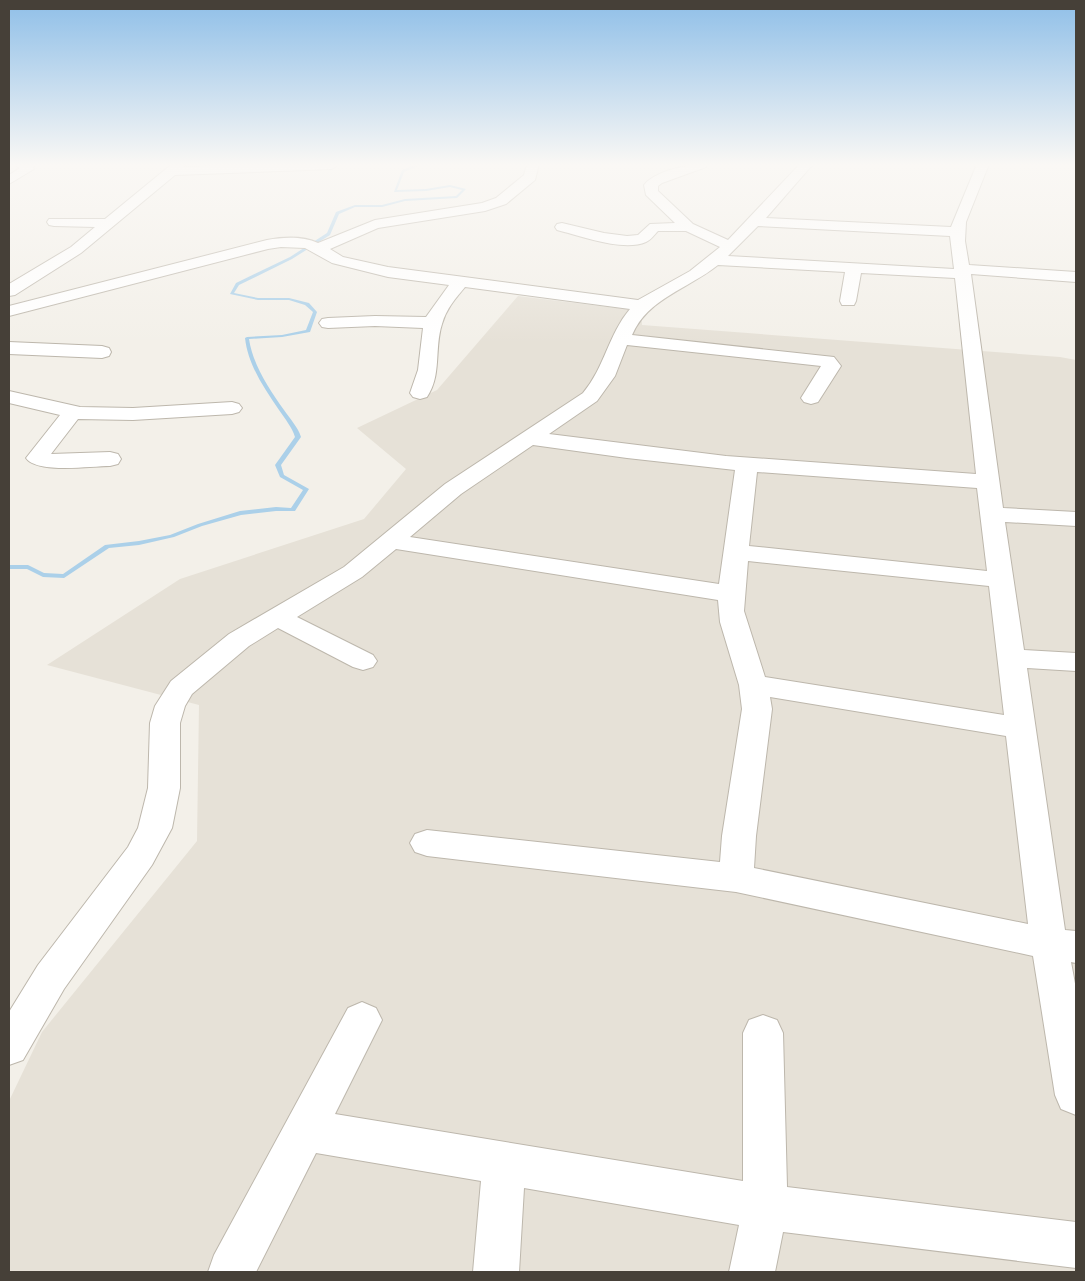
<svg xmlns="http://www.w3.org/2000/svg" width="1085" height="1281" font-family="Jost,sans-serif">
  <style>
    .residential { fill: #e6e1d7 }
    .lines { fill: none; stroke-linecap: round; stroke-linejoin: round }
    .stream { fill: #abd0e9; fill-rule: evenodd }
    .minor-casing { stroke: #bdb7ac; stroke-width: 2 }
    .minor { fill: #fff; fill-rule: evenodd }
  </style>
  <rect width="100%" height="100%" fill="#f3f0e9"/>
  <path class="residential" d="M518,296L641,311L642,325L1060,357L1076,360V1272H9V1101L42,1032L197,841L199,705L47,665L180,579L364,519L406,469L357,428L437,390Z"/>
  <g class="lines">
    <path class="stream" d="M417,164H464L462,165L418,166L404,172L397,190L426,189L450,185L466,189L457,198L405,201L382,207H355L339,214L330,235L292,259L239,285L234,293L258,298H289L309,303L317,312L310,332L282,337L249,339C253,365 269,389 284,410C290,419 298,427 301,437L281,465L284,475L309,489L295,511H276L241,515L202,526L174,537L139,545L109,548L64,578L43,577L27,569H9V565H28L44,573L63,574L105,545L139,541L170,535L198,524L240,511L276,507L291,508L303,490L280,477L275,465L295,437C292,427 285,419 279,410C264,388 248,365 245,338L247,337L282,335L306,330L313,312L305,305L289,300H258L230,294L236,283L290,257L327,233L336,212L355,205H382L405,199L456,196L462,190L450,187L426,191L394,192L402,170Z"/>
    <defs>
      <path id="minor" d="M14,164H32L34,169L9,184V175L20,168Z
        M172,164H186L184,167L257,164L338,165L332,169L175,175L81,253L15,295L9,296V284L71,247L95,227L54,226L49,225L47,222L49,219H105Z
        M527,164H539L535,180L506,204L485,211L378,228L330,249L343,257L388,267L638,300L690,271L720,247L686,231H658C654,235 651,240 646,242C623,252 581,236 557,230L555,227L557,224L562,223L604,233L627,236L638,235L650,224L675,223L646,195L644,185C656,170 690,164 708,164L706,167L662,183L658,186V191L693,224L728,240L800,164H813L766,218L951,227L977,164H989L966,222L965,241L969,265L1076,272V282L971,274L1003,508L1076,512V526L1005,522L1024,650L1076,653V671L1027,668L1065,930L1076,931V963L1071,962L1076,989V1115L1061,1109L1055,1095L1033,956L736,892L427,856L415,852L410,843L415,834L427,830L720,862L722,836L742,709L739,685L720,622L718,600L396,549L362,577L297,617L373,655L377,661L373,667L363,670L353,667L278,628L249,646L192,694L185,706L180,723V788L172,828L152,865L64,989L23,1060L9,1065V1012L38,965L128,847L138,828L148,788L150,723L155,706L171,681L229,634L344,567L445,484L583,393C605,367 608,335 630,309L465,287C456,298 446,309 442,324C434,348 442,375 427,397L420,399L413,397L410,393L418,370L423,328L375,326L328,328L322,327L319,323L322,319L328,318L375,316L426,317L449,285L388,277L332,263L305,248L281,247L268,249L9,316V306L267,240C283,237 303,236 318,243L375,220L482,203L496,198L524,175ZM758,226L950,236L954,269L728,256ZM718,265L845,272L840,301L842,305H854L856,301L861,273L955,278L976,474L726,456L549,434L597,401L615,376L627,345L821,366L801,398L804,402L811,404L818,402L841,366L834,357L632,335C648,298 688,289 718,265ZM533,445L627,458L735,470L719,584L410,537L461,494ZM757,472L977,488L987,571L749,546ZM748,561L989,586L1004,715L765,677L744,611ZM770,697L1006,736L1028,924L754,868L756,836L772,709Z
        M9,342L102,346L109,348L111,352L109,356L102,358L9,354Z
        M9,391L80,407L133,408L232,402L239,404L242,408L239,412L232,414L133,420L78,419L51,454L110,452L118,454L121,459L118,464L110,466C91,466 37,474 26,458L60,415L9,403Z
        M362,1002L376,1008L382,1020L335,1114L743,1181V1033L749,1020L763,1015L777,1020L783,1033L787,1187L1076,1222V1268L783,1232L775,1272H729L739,1225L524,1188L519,1272H473L481,1181L316,1153L256,1272H208L214,1255L348,1008Z"/>
    </defs>
    <use href="#minor" class="minor-casing"/>
    <use href="#minor" class="minor"/>
  </g>
  <linearGradient id="sky" x2="0" y2="1"><stop stop-color="#8fbfe8"/><stop offset="0.48" stop-color="#faf8f5"/><stop offset="1" stop-color="#faf8f5" stop-opacity="0"/></linearGradient>
  <rect width="1085" height="343" fill="url(#sky)"/>
  <rect width="1085" height="1281" fill="none" stroke="#464038" stroke-width="20"/>
</svg>
